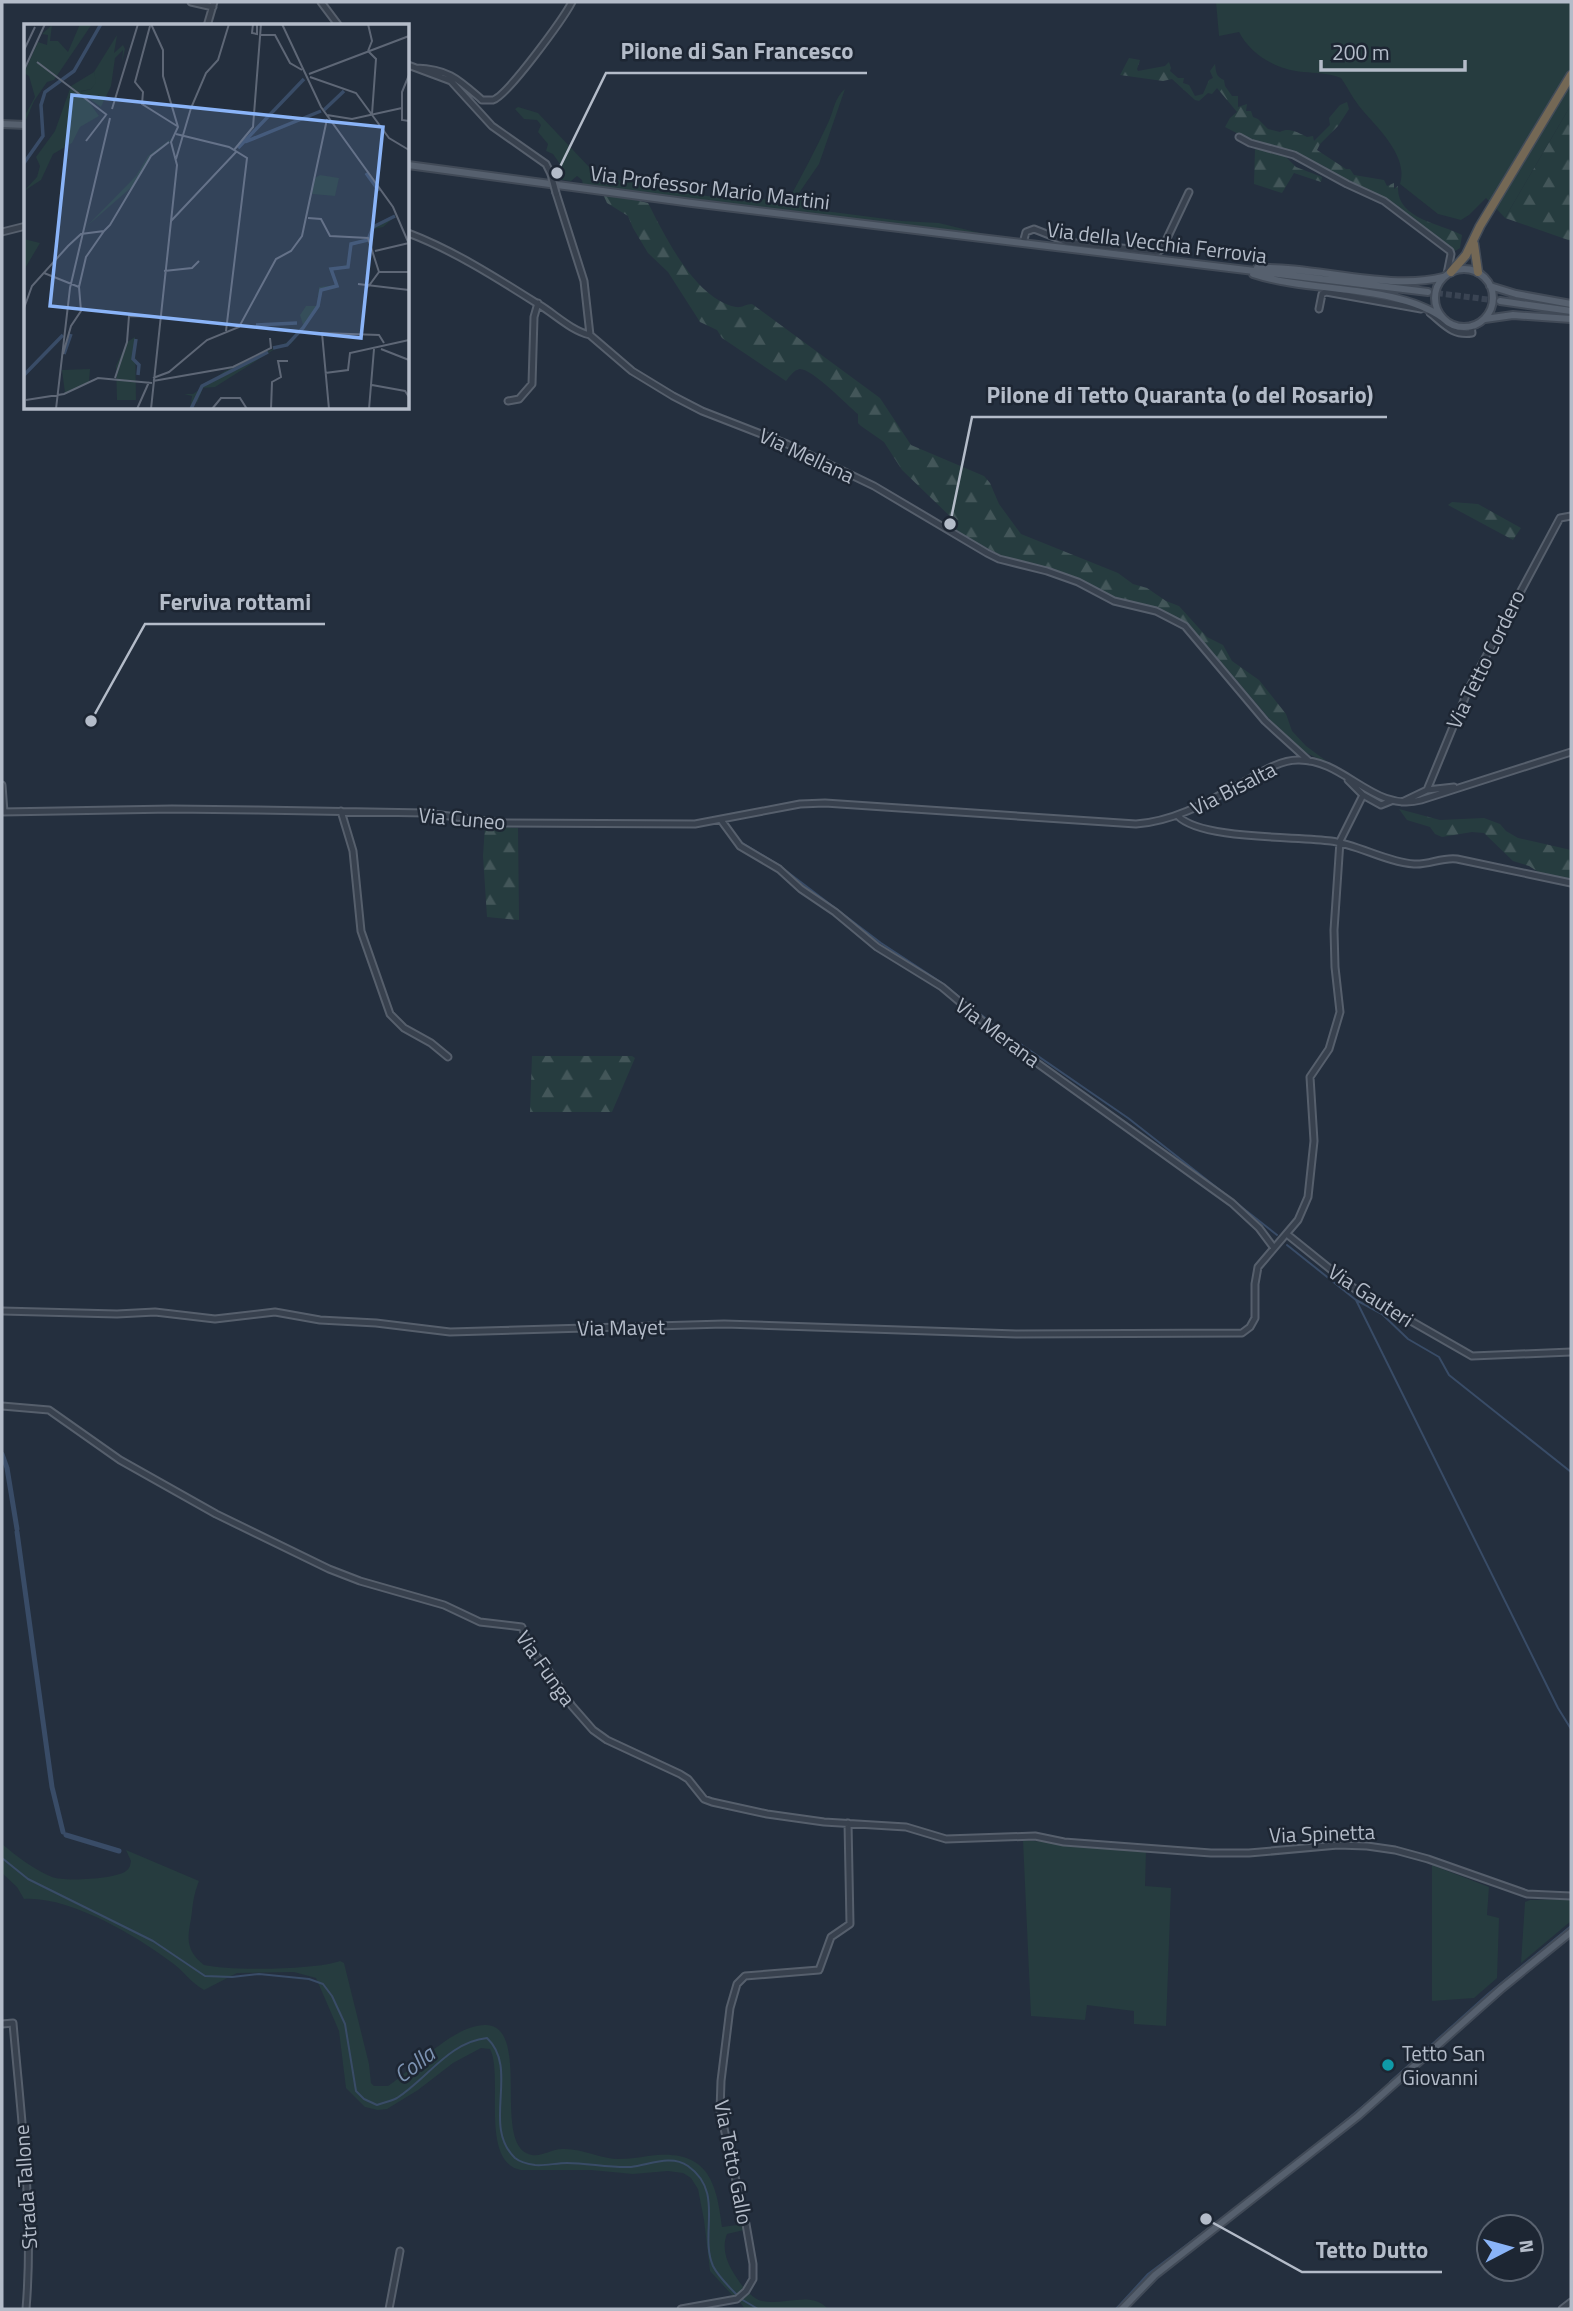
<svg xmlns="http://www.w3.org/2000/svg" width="1573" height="2311" font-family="'Titillium Web',sans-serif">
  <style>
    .green { fill: #263c3f }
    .forest { fill: url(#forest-firs) }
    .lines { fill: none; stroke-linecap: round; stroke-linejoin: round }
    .stream { stroke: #394c67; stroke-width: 2 }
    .canal { stroke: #394c67; stroke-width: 5 }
    .major-tunnel { stroke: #3a4453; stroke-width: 6; stroke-dasharray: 6 3; stroke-linecap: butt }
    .minor-casing { stroke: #565f6c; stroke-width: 9 }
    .major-casing { stroke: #414a57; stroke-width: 10 }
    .highway-casing { stroke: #434c59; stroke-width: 11 }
    .minor { stroke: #38414e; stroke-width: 5 }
    .major { stroke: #56606e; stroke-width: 6 }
    .highway { stroke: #746855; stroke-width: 8 }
    .minor-bridge-casing { stroke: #565f6c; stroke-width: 9; stroke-linecap: butt }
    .minor-bridge { stroke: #38414e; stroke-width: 5 }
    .culture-dot { fill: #0f9aa8; stroke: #1d2633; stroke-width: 2.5 }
    .labels { text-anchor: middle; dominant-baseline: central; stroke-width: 5; stroke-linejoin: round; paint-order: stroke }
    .street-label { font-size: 21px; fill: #b4bcc9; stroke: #1d2633 }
    .poi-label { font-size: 21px; fill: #b4bcc9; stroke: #1d2633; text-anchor: start }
    .water-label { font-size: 23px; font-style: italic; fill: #7c92b1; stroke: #1d2633 }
    .inset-river { fill: none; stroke: #394c67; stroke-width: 3.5 }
    .inset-road { fill: none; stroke: #5e6776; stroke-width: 2 }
    .view { fill: #8ab4f8; fill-opacity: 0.15; stroke: #8ab4f8; stroke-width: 3.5 }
    .inset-edge { fill: none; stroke: #b4bcc9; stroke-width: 3.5 }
    .leader { fill: none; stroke: #b4bcc9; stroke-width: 2.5 }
    .callout-dot { fill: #b4bcc9; stroke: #1d2633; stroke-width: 2.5 }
    .callout-label { font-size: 23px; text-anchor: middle; font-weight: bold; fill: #b4bcc9; stroke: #1d2633; stroke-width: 5; stroke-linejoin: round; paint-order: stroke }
  </style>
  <defs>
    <pattern id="forest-firs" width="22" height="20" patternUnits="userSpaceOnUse" patternTransform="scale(1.75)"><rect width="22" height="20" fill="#263c3f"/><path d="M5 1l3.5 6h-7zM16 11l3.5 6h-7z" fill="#435659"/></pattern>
  </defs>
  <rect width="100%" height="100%" fill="#242f3e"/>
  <path class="green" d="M1216,2H1571V105L1505,218L1486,198L1469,215L1461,220L1438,214L1400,184C1409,155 1375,126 1359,106C1352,97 1348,88 1341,78C1328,73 1316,73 1303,72C1277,70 1251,55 1239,32L1219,36Z
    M845,89L819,164L799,193L798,197L801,200L825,211L902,221L939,223L992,236L583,185L582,180L577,176L571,181L556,179L562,167L553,154L546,151L548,144L538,132L541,125L537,120L524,119L515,109L518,107L538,113L591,169L607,173L617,180L651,184L657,189L751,202V198L784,201H788C802,175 816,149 828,123C834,111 834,98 845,89Z
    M1023,1840L1146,1851L1145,1886L1171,1888L1166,2026L1134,2024V2011L1087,2005L1085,2020L1031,2016Z
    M2,1844C15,1855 36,1871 52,1877C64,1882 116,1879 126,1871C130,1868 130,1866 131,1861L126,1850L199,1881C193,1896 193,1904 191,1919C187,1939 186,1951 204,1965C231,1971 315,1970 340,1961L344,1963L369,2064L371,2083L374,2086H388C414,2069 454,2024 486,2025C533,2027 490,2148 532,2155C541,2157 552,2149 562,2149C582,2148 600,2159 620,2159C633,2159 645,2156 657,2155C709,2151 717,2185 722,2227L745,2224L744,2230L727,2234C719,2254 733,2273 744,2288L734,2297L710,2271L704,2220L698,2189L691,2178L683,2173L668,2171L633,2174L591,2170H521C479,2162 504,2076 490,2049L481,2048L453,2063L418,2090L387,2109L378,2110L365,2107L346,2088L339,2031L316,1978L294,1972L237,1973L204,1990C191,1983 183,1970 171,1962C135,1935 69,1896 24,1899L17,1887L2,1873Z
    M1432,1865L1489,1887L1487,1915L1499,1918L1497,1978L1474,1998L1432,2001Z
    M1571,1899V1921L1521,1963L1525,1902L1530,1900Z
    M747,2292C752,2295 756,2300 762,2301C783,2306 812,2290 828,2309H745L739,2301Z"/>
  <path class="forest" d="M1129,58L1140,60L1137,69L1138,71L1165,66L1169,62L1171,68L1170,71L1178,78H1184L1183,83L1189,85L1195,96L1203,94L1209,80L1213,78L1210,71L1215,64C1216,72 1216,77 1224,80L1225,86L1232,96H1238V107L1247,104L1246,111H1251L1253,117L1258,119L1268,129L1280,132C1290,127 1298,133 1307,137L1313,136L1314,141L1330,125L1329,118L1340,105L1347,102L1349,109L1338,126L1320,144L1317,150L1346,169H1350L1354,175L1384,180L1387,186L1394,183V189L1398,186C1396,219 1440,223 1462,235L1460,248L1455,251L1389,200L1345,181L1324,166L1277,147L1276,152L1285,156L1296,167L1322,177L1321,182L1294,173L1282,193L1254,184L1255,149L1266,150L1267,146L1258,141H1252L1225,127L1230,118L1237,112L1217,88L1212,94L1208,93L1199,101L1195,100L1172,79L1163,81L1120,75Z
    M1571,105V241L1505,218Z
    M602,192L648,203C665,236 695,299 736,307C742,308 746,304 752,304L880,398L911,445L984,476L990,483L999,504L1021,534L1118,573L1133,584L1147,588L1166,601L1179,606L1207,637L1223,645L1232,661L1259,680L1286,714L1292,731L1306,746L1333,766L1303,751L1279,730L1191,627L1166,612L1111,597L1077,579L1008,559L955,531L953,528L956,522L902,470L884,442L861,426L858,423V414C847,405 811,367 799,369C794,370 789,377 786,381L722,338L717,330L700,322L668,272L648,253L633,228L628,216L607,203Z
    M1452,502L1478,504L1521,528L1513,540L1448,505Z
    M1399,809L1440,820L1484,818L1500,824L1506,831L1518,838L1571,850V880L1543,875L1529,866L1513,861L1484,833L1472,832L1442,837L1435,834L1430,827L1407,820Z
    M485,826L518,828L519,920L487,917L483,856Z
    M532,1056H632L635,1058L612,1112H530Z"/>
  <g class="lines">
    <path class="stream" d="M739,841L777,864L881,943L942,983L1000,1030L1128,1118L1277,1235
      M1287,1245L1356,1300L1382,1314L1408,1339L1439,1357L1449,1375L1571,1472
      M1356,1300L1558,1708L1571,1729
      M2,1858L28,1879L153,1941L205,1976L232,1977L259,1974L309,1979L323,1984L332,1996L345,2024L356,2091L364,2099L377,2105C383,2103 391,2101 397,2098C428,2078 449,2042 487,2038C520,2069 481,2126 515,2158C520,2162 528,2164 535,2165C545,2166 556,2163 567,2163C588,2163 609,2168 631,2167C649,2165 671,2154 688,2166C725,2192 699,2234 713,2266C718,2276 729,2287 737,2295
      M1390,2082L1488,1994L1571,1926
      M1331,2133L1387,2086
      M1232,2211L1266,2184
      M741,2299L758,2309
      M1116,2309L1148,2274L1225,2216"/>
    <path class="canal" d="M2,1454L7,1468L17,1529
      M17,1532L52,1787L63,1832
      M66,1835L119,1851"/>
    <path class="major-tunnel" d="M1428,292L1500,301"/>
    <defs>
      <path id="minor" d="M191,2L213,7
        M321,2L339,26
        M207,26L214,2
        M408,65L451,81L492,126L546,164L551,174
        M416,68C449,69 459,80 482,100C483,100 492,100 493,100C508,95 563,19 572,2
        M1239,137L1250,143L1294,155L1347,184L1384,201L1450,251L1451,254L1447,274
        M556,193L584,281L590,335L632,371L673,396L702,411L787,444L874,486L987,553L999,559L1047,571L1078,582L1114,601L1156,611L1185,626L1265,721L1309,761
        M2,232L26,226
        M408,233C453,250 497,278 538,304C555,314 570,330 590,335
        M1023,243L1026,232L1034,229L1067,242L1158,252L1162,249L1189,192
        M1319,309L1322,294L1326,292L1421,309
        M1430,313C1444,324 1452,336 1472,333L1471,326
        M508,401L519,399L532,384L534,317L538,303
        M1348,780L1363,795L1381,805L1391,801
        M2,785L4,812
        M1427,790L1454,787
        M1402,802L1427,790L1469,688L1560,518L1571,516
        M341,811L353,851L361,931L390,1014L404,1028L431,1043L448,1057
        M2,812L172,809L258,810L426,813L502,823L695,824L800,804L825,803L1136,824C1176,821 1209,801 1244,782C1260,773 1279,760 1298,760C1345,759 1373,813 1421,800L1571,752
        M1178,816C1201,840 1297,836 1331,841C1359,845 1386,862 1414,864C1429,865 1442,857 1457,859L1571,883
        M721,820L740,846L779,869L801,889L835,912L877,947L942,987L1005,1040L1232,1203L1259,1228L1274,1248
        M1288,1235L1355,1289L1472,1356L1571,1352
        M2,1311L117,1314L155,1312L215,1319L275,1312L320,1320L376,1323L450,1332L724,1324L1016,1334L1242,1333L1250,1327L1255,1318V1284L1258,1267L1298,1220L1308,1197L1314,1141L1310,1077L1329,1049L1340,1012L1335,967L1334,930L1340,841L1363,795
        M2,1406L49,1410L120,1460L216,1514L329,1569L360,1581L444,1605L480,1622L522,1627L530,1648L549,1671L572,1706L593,1730L607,1740L680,1774L688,1779L704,1799L712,1802L767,1814L824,1822L906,1827L946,1839L1035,1836L1064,1842L1211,1853H1249L1338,1845L1367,1846L1395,1850L1428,1859L1527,1894L1571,1896
        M2,2024L13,2023C21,2118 34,2214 26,2309
        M389,2309L400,2251
        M681,2309L737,2299L746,2291L753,2279V2264L746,2224L720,2111L721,2081L730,2008L737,1984L745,1976L819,1970L831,1937L850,1924L848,1823
        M1562,2309L1571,2302"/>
      <path id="major" d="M2,124L26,125
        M408,165L692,203L1428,292
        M1257,268C1315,266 1390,291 1443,277
        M1435 298a29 29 0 1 1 58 0a29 29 0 1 1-58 0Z
        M1253,274C1310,293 1395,284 1443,318
        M1490,286L1516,294L1571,304
        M1500,301L1571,311
        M1485,319L1513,315L1571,319
        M1122,2309L1155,2275L1358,2116L1502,1988L1571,1932"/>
      <path id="highway" d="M1474,244L1478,272
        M1451,272L1466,255L1480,226L1571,75"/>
    </defs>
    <use href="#minor" class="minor-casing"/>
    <use href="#major" class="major-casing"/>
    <use href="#highway" class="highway-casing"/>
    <use href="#minor" class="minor"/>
    <use href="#major" class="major"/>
    <use href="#highway" class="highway"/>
    <defs>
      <path id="minor-bridge" d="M551,174L556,193"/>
    </defs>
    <use href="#minor-bridge" class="minor-bridge-casing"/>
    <use href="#minor-bridge" class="minor-bridge"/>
  </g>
  <circle class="culture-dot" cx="1388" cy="2065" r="7"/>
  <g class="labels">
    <g class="street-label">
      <text transform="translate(710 187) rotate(7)">Via Professor Mario Martini</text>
      <text transform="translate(1157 242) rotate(7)">Via della Vecchia Ferrovia</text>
      <text transform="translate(807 455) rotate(25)">Via Mellana</text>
      <text transform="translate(1485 659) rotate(-64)">Via Tetto Cordero</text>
      <text transform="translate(1233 788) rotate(-27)">Via Bisalta</text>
      <text transform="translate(462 818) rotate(5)">Via Cuneo</text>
      <text transform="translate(998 1032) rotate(37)">Via Merana</text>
      <text transform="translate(1371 1295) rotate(33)">Via Gauteri</text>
      <text transform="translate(621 1327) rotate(-1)">Via Mayet</text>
      <text transform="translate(546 1668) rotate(55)">Via Funga</text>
      <text transform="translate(1322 1833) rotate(-2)">Via Spinetta</text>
      <text transform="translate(734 2162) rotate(79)">Via Tetto Gallo</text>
      <text transform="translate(25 2187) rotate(-94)">Strada Tallone</text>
    </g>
    <g class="poi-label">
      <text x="1402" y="2053">Tetto San<tspan x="1402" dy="24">Giovanni</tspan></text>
    </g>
    <g class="water-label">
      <text transform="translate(414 2064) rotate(-38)">Colla</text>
    </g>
  </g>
  <g transform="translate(24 24)">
    <rect width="385" height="385" fill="#242f3e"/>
    <path d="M56,0H68L30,56L23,58L10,77L1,98L0,121V93L11,73L5,52L0,49L14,18L23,21L24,11L18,10L28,1L26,17H34L44,28ZM70,48L73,58L67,65L57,67L75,92L56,103L48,119L29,130L17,156L0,167L13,153L16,142L12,133L31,107L47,62ZM296,151L315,154L311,172L288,170L291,154ZM373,191L359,203L350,205L347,214L341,218L328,220L324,244L308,245L314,263L296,267V282L267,320L254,323L191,363L179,364L173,379L171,374L168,385H166L168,372L160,370H169L201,347L264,318L279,301L276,291L282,282H293L295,263L312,261L305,245L323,241L326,219L344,214L347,204ZM0,215L16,219L0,246ZM111,313L112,376H93L92,342L103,318ZM66,345L65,358L41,369L38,346Z" fill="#263c3f"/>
    <path d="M93,11L90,29L99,21L101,25L98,38L99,26L91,34L87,62L77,83L56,68L67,65L72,58L70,48ZM148,114L145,118L126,132L110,161L62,203L112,152L124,132Z" fill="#263c3f"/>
    <path class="inset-river" d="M300,86L320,67M221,118L297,87M214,124L280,55M0,139L19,112L17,81L21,68L50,47L77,0M342,149L355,167M232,301L273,299M112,315L109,335L115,341L114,351M249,324L263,321L279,304L294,282L297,266L313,262L307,245L324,243L327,220L344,216L349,203L371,192M40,330L47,310M0,351L39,311M167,385L178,362L244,328"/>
    <path class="inset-road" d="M127,0L139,26V52L154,103L147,118L153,141L127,385M229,0L228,9L233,10V0M258,0L297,83L369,183L385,220M344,0L348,17L344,27M126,2L111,58L119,68L118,80L153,102M237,11H251L266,39L278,46M0,26L11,3M345,28L352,35L348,90M13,38L83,91M0,46L21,0M285,50L385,12M385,51L378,68V96L385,97M286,53L332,69L365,114L385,126M88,85L114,0M303,91L328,95L378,84M152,110L205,123L223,134L202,307M62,117L82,91M210,126L229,103L237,0M152,135L167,84L182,49L194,36L205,0M284,194L297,195L306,212L344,214L355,248M147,197L212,128M351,227L385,219M140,247L168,244L175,237M20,249L55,263L57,287L47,302L39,330M334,260L385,266M55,263L62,233L80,207M344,263L355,248H385M0,284L8,262L44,222L57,210L80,207L86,201L127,132L145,118M357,325L385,336M301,349L324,346L326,329L385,316M91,354L103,318L105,292L135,293M129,354L145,348L183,316L215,303L252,235L267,227L278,212L303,95M129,357L209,343L247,324L246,314M348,361L381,367L385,373M2,376L40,370L74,354L128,359M32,385L46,264L86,94M113,385L125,358M188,385L197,374H216L223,385M247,385L248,358L257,353L254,337H264M305,385L298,309L355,311L360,319M345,385L350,325"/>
    <path class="view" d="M48,71L359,103L337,314L26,282Z"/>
    <rect width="385" height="385" class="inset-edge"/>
  </g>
  <path class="leader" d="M557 173L606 73H867M950 524L972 417H1387M91 721L145 624H325M1206 2219L1302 2272H1442"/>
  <g class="callout-dot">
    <circle cx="557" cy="173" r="7"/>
    <circle cx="950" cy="524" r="7"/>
    <circle cx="91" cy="721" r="7"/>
    <circle cx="1206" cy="2219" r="7"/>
  </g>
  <g class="callout-label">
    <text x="737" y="59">Pilone di San Francesco</text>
    <text x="1180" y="403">Pilone di Tetto Quaranta (o del Rosario)</text>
    <text x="235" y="610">Ferviva rottami</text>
    <text x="1372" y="2258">Tetto Dutto</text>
  </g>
  <rect width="1573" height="2311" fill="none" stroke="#b4bcc9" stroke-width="7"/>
  <g transform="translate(1510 2248) rotate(84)"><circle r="33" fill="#1d2633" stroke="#59626f" stroke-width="2"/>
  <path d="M0-5L12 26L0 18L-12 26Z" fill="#8ab4f8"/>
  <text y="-10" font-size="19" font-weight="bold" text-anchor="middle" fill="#b4bcc9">N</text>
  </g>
  <path d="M1321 60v10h144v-10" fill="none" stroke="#b4bcc9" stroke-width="3.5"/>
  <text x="1332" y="60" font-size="21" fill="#b4bcc9" stroke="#1d2633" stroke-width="5" paint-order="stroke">200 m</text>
</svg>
